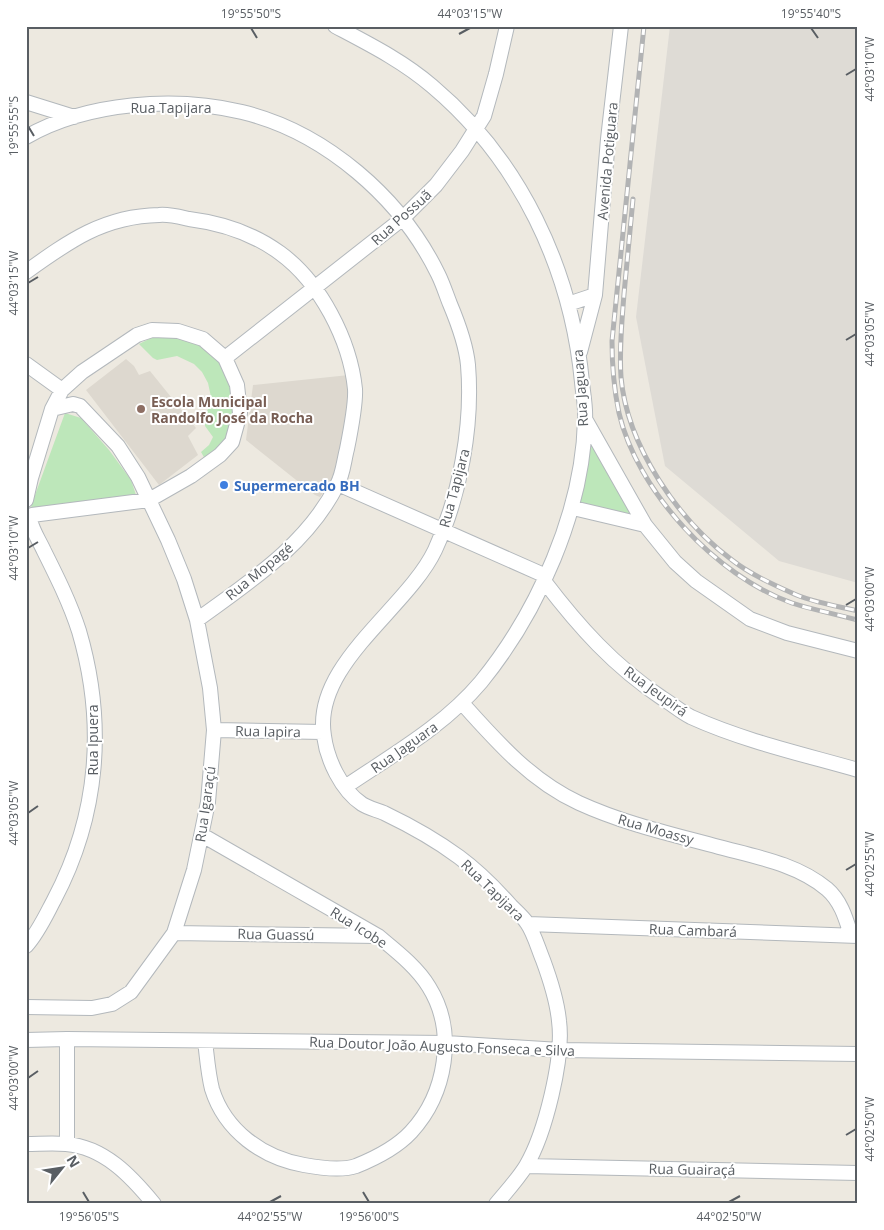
<svg xmlns="http://www.w3.org/2000/svg" width="884" height="1230" font-family="'Open Sans',sans-serif">
  <style>
    .industrial { fill: #dedbd5 }
    .education { fill: #ddd8cf }
    .green { fill: #bde7ba }
    .lines { fill: none; stroke-linecap: round; stroke-linejoin: round }
    .minor-casing { stroke: #b3b8bc; stroke-width: 16 }
    .minor { stroke: #fff; stroke-width: 14 }
    .rail-casing { stroke: #b2b3b4; stroke-width: 5 }
    .rail { stroke: #fff; stroke-width: 3; stroke-dasharray: 9; stroke-linecap: butt }
    .ticks { fill: none; stroke: #595e63; stroke-width: 2 }
    .education-dot { fill: #8d6e63; stroke: #fff; stroke-width: 2 }
    .shop-dot { fill: #3f7fe0; stroke: #fff; stroke-width: 2 }
    .labels { text-anchor: middle; dominant-baseline: central; stroke-width: 4; stroke-linejoin: round; paint-order: stroke }
    .street-label { font-size: 14px; fill: #595e63; stroke: #fff }
    .education-label { font-size: 14px; font-weight: bold; fill: #785e54; stroke: #fff; text-anchor: start }
    .shop-label { font-size: 14px; font-weight: bold; fill: #366cbe; stroke: #fff; text-anchor: start }
    .neatline { fill: none; stroke: #595e63; stroke-width: 2 }
    .ticks-label { font-size: 12px; text-anchor: middle; fill: #595e63 }
  </style>
  <rect width="100%" height="100%" fill="#ede9e0"/>
  <path class="industrial" d="M670,26H858V583L779,561L665,466L636,317Z"/>
  <path class="education" d="M126,359L134,366L139,375L150,371L196,428L188,436L198,455L159,485L86,390Z
    M349,375L350,418L333,479L320,497L315,495L246,440L253,385Z"/>
  <path class="green" d="M155,336H178L201,344L222,361L233,389L234,418L228,437L205,459L201,452L209,445L213,437L205,426V420L211,397L208,383L202,372L194,364L177,356L157,360L153,358L139,344Z
    M65,413L81,418L109,450L131,480L137,498L34,511L31,506Z
    M588,434L635,517L577,503Z"/>
  <g class="lines">
    <defs>
      <path id="minor" d="M335,26C369,44 403,61 432,86C520,160 571,268 582,382C583,394 586,407 585,420C583,511 538,612 481,682C444,726 392,755 345,787
        M26,102L74,117
        M26,137C87,102 175,96 242,112C325,132 401,198 438,274C443,284 446,294 450,304C458,323 466,344 468,365C473,425 460,496 435,550C407,609 312,665 324,736C327,759 341,790 362,804C368,808 377,810 384,813C409,825 436,840 459,857C478,871 495,888 511,906C516,911 523,917 527,923C534,933 538,948 543,960C550,979 557,1000 559,1021C564,1058 545,1134 526,1166C518,1179 506,1192 496,1204
        M26,272C69,241 104,216 159,215C169,214 180,217 189,219C221,223 254,234 280,253C320,282 350,340 355,389C356,404 350,434 347,449C344,460 343,475 337,485C307,545 249,582 197,620
        M568,304L595,295
        M580,352L595,295L608,139L621,26
        M225,358L402,219L436,185L462,151L484,116L496,74L507,26
        M26,364L62,390
        M585,419L645,525L675,562L696,581L750,619L787,633L858,651
        M338,484L546,576
        M26,500L31,478L52,409L62,390L82,372L137,335L152,330L178,331L203,339L225,358L237,385L240,413L232,442L220,455L191,476L149,500L32,515
        M573,508L645,525
        M544,581C579,627 614,666 662,698C672,704 681,712 691,717C744,741 802,754 858,770
        M462,703C496,741 531,781 579,803C625,824 671,834 719,847C757,857 797,864 827,889C841,901 846,919 851,935
        M214,730L323,732
        M202,835L378,936C396,951 417,967 429,987C457,1032 446,1094 411,1132C397,1147 376,1158 356,1166C341,1171 320,1168 304,1165C263,1158 225,1131 212,1089C208,1073 207,1057 205,1041
        M528,924L858,936
        M174,933L378,936
        M26,946C38,933 46,915 54,900C99,815 106,723 79,631C70,603 57,577 44,551C39,540 33,532 30,520
        M26,1007L92,1008L112,1004L131,992L174,933L194,870L208,802L214,730L210,688L197,620L184,579L168,540L138,477L118,446L80,406L73,404L52,409
        M67,1039V1144
        M26,1040L67,1039L446,1043L560,1050L858,1054
        M26,1144C39,1144 53,1143 66,1144C104,1147 131,1176 154,1204
        M526,1166L858,1173"/>
    </defs>
    <use href="#minor" class="minor-casing"/>
    <use href="#minor" class="minor"/>
    <defs>
      <path id="rail" d="M644,26L612,341C612,366 614,389 619,413C637,491 716,576 792,603C813,610 836,614 858,620
        M633,199C630,231 627,262 624,294C622,321 619,349 621,377C627,446 678,520 732,560C750,574 772,584 792,593C811,602 837,606 858,611"/>
    </defs>
    <use href="#rail" class="rail-casing"/>
    <use href="#rail" class="rail"/>
  </g>
  <path class="ticks" d="M251,28L257,38M811,28L818,38M459,34L470,28M846,75L856,69M28,126L34,136M28,283L38,277M846,340L856,334M28,548L38,542M846,605L856,599M28,813L38,806M846,870L856,864M28,1078L38,1071M846,1135L856,1129M83,1192L89,1202M363,1192L369,1202M270,1202L281,1196M729,1202L740,1196"/>
  <circle class="education-dot" cx="141" cy="409" r="5"/>
  <circle class="shop-dot" cx="224" cy="485" r="5"/>
  <g class="labels">
    <g class="street-label">
      <text x="171" y="107">Rua Tapijara</text>
      <text transform="translate(607 161) rotate(-85)">Avenida Potiguara</text>
      <text transform="translate(401 217) rotate(-42)">Rua Possuã</text>
      <text transform="translate(580 388) rotate(-94)">Rua Jaguara</text>
      <text transform="translate(454 488) rotate(-75)">Rua Tapijara</text>
      <text transform="translate(259 571) rotate(-39)">Rua Mopagé</text>
      <text transform="translate(656 691) rotate(36)">Rua Jeupirá</text>
      <text transform="translate(268 731) rotate(1)">Rua Iapira</text>
      <text transform="translate(92 740) rotate(-90)">Rua Ipuera</text>
      <text transform="translate(404 747) rotate(-35)">Rua Jaguara</text>
      <text transform="translate(205 804) rotate(-82)">Rua Igaraçú</text>
      <text transform="translate(656 829) rotate(16)">Rua Moassy</text>
      <text transform="translate(493 890) rotate(44)">Rua Tapijara</text>
      <text transform="translate(359 927) rotate(32)">Rua Icobe</text>
      <text transform="translate(693 930) rotate(2)">Rua Cambará</text>
      <text transform="translate(276 934) rotate(1)">Rua Guassú</text>
      <text transform="translate(442 1046) rotate(2)">Rua Doutor João Augusto Fonseca e Silva</text>
      <text transform="translate(692 1169) rotate(1)">Rua Guairaçá</text>
    </g>
    <g class="education-label">
      <text x="151" y="401">Escola Municipal<tspan x="151" dy="16">Randolfo José da Rocha</tspan></text>
    </g>
    <g class="shop-label">
      <text x="234" y="485">Supermercado BH</text>
    </g>
  </g>
  <rect width="884" height="1230" fill="none" stroke="#ffffff" stroke-width="55"/>
  <g transform="translate(62 1168) rotate(60)" stroke="#ffffff" stroke-width="4" paint-order="stroke">
  <path d="M0-4L9 19L0 12L-9 19Z" fill="#595e63"/>
  <text y="-8" font-size="14" font-weight="bold" text-anchor="middle" fill="#595e63">N</text>
  </g>
  <rect x="28" y="28" width="828" height="1174" class="neatline"/>
  <g class="ticks-label">
    <text x="251" y="18">19°55'50"S</text>
    <text x="470" y="18">44°03'15"W</text>
    <text x="811" y="18">19°55'40"S</text>
    <text transform="translate(870 69) rotate(-90)" y="4">44°03'10"W</text>
    <text transform="translate(14 126) rotate(-90)" y="4">19°55'55"S</text>
    <text transform="translate(14 283) rotate(-90)" y="4">44°03'15"W</text>
    <text transform="translate(870 334) rotate(-90)" y="4">44°03'05"W</text>
    <text transform="translate(14 548) rotate(-90)" y="4">44°03'10"W</text>
    <text transform="translate(870 599) rotate(-90)" y="4">44°03'00"W</text>
    <text transform="translate(14 813) rotate(-90)" y="4">44°03'05"W</text>
    <text transform="translate(870 864) rotate(-90)" y="4">44°02'55"W</text>
    <text transform="translate(14 1078) rotate(-90)" y="4">44°03'00"W</text>
    <text transform="translate(870 1129) rotate(-90)" y="4">44°02'50"W</text>
    <text x="89" y="1221">19°56'05"S</text>
    <text x="270" y="1221">44°02'55"W</text>
    <text x="369" y="1221">19°56'00"S</text>
    <text x="729" y="1221">44°02'50"W</text>
  </g>
</svg>
